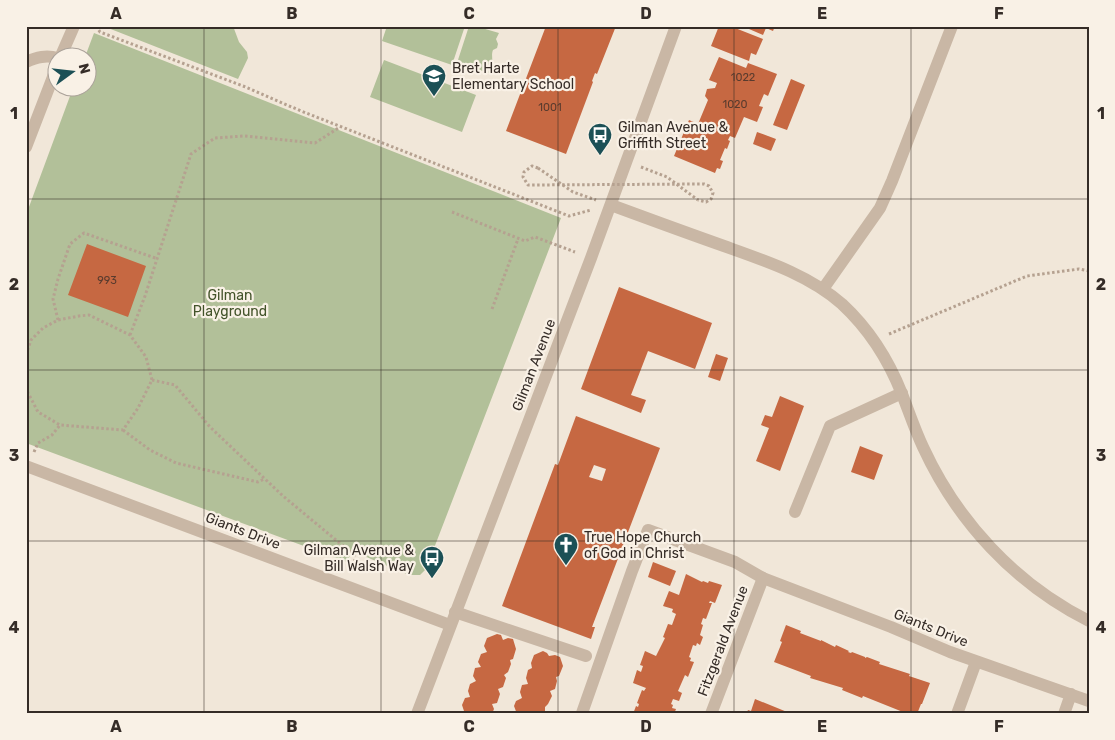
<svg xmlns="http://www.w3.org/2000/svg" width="1115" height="740" font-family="Rubik,sans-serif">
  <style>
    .green { fill: #b2c099 }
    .building { fill: #c66842; fill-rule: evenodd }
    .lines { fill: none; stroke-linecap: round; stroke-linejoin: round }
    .path { stroke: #b5a190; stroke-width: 3; stroke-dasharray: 2.5 2.5; stroke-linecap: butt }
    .service { stroke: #c9b7a5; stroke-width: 12 }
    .minor { stroke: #c9b7a5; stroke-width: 12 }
    .tertiary { stroke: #c9b7a5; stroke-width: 12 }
    .path-bridge { stroke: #b5a190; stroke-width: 3; stroke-dasharray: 2.5 2.5; stroke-linecap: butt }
    .grid { fill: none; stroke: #352c27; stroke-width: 1; stroke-opacity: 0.55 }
    .labels { text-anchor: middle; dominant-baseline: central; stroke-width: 4.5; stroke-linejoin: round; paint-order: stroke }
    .number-label { font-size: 11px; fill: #593b2e }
    .poi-label { font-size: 14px; fill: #352c27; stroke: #f9f1e6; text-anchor: start }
    .park-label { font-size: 14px; fill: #43532a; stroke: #f9f1e6 }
    .street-label { font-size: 14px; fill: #352c27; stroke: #f9f1e6 }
    .neatline { fill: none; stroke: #352c27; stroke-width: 2 }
    .grid-label { font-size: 16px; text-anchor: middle; font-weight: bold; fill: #352c27 }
  </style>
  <rect width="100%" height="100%" fill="#f1e7d9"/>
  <path class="green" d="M103,26H233L239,42L247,52L248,58L238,79Z
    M387,26H465L452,65L382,41Z
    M469,26H475L499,33L496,39L498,44L497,48L493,50C491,55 493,59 492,64L488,67L489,73L457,63Z
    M94,33L561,218L426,569L420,575H409L352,551L347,562L26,443V215L73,88H88V58L85,57Z
    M384,60L476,95L462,132L370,97Z"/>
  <path class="building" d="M546,26H616L597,74L595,73L592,81L593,82L566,154L506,131Z
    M719,26H730L763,39L756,55L751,53L749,61L711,46Z
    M750,26H775L773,31L766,28L763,35L749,29Z
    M719,57L746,68L748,63L777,74L768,96L764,94L761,101L759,106L763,107L757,122L744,117L735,138L730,136L728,140L730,141L727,149L725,148L720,160L723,161L720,169L717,168L715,173L674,156L689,120L698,124L708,100L705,96L707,89L715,88L717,83L709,80Z
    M791,79L805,85L787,130L773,125Z
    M757,132L776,139L771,151L753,144Z
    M87,244L146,266L128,317L68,295Z
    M619,287L712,323L695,369L648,351L631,395L646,400L641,413L581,389Z
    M716,354L728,358L720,381L708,377Z
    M780,396L804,406L780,471L756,461L769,428L761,425L765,415L772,417Z
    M576,416L660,448L592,627H595L591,639L502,606L555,464L558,465ZM594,465L606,469L602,481L589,477Z
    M860,446L883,455L874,480L851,472Z
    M653,562L676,571L670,586L648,577Z
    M686,574L702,582L703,581L708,583L709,581L722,585L715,603L710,601L709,603H712L706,619L703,618L701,624L703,625L700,635L703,637L700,645L697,643L696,646L693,645L689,657L691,658L690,661L694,662L688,677L685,675L678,691L682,693L679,701L673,699L671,704L673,705L672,708L676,709L674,714H633L636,706L638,707L639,704L637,703L642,690L644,691L646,688L633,683L637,670L641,672L643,666L640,665L645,651L656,656L665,638L663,637L668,624L672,625L676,614L672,612L673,609L663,606L669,591L679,595Z
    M786,625L801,631L800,633L821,641V640L835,647L836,645L849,651L848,652L851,653L852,652L865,657V658L867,657L880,662L879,664L910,674L909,676L930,683L922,704H921L917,714H908L863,696L862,698L842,690L843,688L810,678L811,676L774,662L782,642L780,641Z
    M497,634L501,635L503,640L508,638L513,639L516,649L513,659L510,660L511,664L508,672L504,675L506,678L503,687L498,689L500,694L497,703L492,704L494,709L492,714H458L464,711L462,705L465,698L470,697L468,691L470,684L476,681L473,676L475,668L481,667L478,662L481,654L487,652L484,646L487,638Z
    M543,651L547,653L549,656L555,655L560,657L563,666L559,676L556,677L557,681L555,689L550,691L552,696L548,704L545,707V714H517L514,706L516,701L522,698L520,692L522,685L528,684L526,678L528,670L532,668L531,663L534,655Z
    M755,699L792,714H746L748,710L751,711Z"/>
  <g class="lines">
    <path class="path" d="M96,26L100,32L243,86L301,111L569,216L591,210
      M641,167L667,177L698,200
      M538,168L573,192L596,200
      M452,212L525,241L535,237L575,252
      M492,309L518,239
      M58,320L53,299L58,279L70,244L84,233L158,259
      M889,334L1027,276L1079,269L1089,271
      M130,335L145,296L191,154L215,138L244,136L315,143L340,127
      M26,355L31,340L43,328L58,320L79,316L89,315L130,335L146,357L152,380L138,408L123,430L60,425L38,412L26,389
      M152,380L175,385L210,427L283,496L354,555L357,572
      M123,430L150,450L176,463L258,482L264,479
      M34,452L38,443L52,435L60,425"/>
    <path class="service" d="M795,512L830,426L902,393
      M455,612L586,656
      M582,713L632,571L648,530L735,562L763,578"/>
    <path class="minor" d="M60,58L74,26
      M26,62C37,57 46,55 58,58
      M26,147L58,64
      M611,205C649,219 687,233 724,246C766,261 809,275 842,304C869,329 889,361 902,394C909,412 915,430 923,447C957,521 1015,584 1089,621
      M823,289L880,208L892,181L952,26
      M26,466L450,625
      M711,714L763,578L891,627L950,652L1089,701
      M957,714L976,662
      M1064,714L1071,694"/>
    <path class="tertiary" d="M417,714L591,258L676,26"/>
    <path class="path-bridge" d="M538,168L532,166L524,172L523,177L528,185L704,184L709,186L713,193L711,199L706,202L698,200"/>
  </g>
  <path class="grid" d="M204,26V714M381,26V714M558,26V714M734,26V714M911,26V714M26,199H1089M26,370H1089M26,541H1089"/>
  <defs>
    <symbol id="school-pin" viewBox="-11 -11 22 30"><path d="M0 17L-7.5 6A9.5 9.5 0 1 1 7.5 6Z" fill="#1c5056" stroke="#f9f1e6"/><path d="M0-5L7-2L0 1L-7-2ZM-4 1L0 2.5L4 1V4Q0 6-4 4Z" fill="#fff"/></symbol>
    <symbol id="bus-pin" viewBox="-11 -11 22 30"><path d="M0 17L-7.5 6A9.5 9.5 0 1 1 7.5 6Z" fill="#1c5056" stroke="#f9f1e6"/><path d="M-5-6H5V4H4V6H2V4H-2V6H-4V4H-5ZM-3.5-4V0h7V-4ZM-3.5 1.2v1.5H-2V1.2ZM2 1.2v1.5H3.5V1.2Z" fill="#fff"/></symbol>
    <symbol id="church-pin" viewBox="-11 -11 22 30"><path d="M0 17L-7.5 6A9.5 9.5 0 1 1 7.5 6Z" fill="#1c5056" stroke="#f9f1e6"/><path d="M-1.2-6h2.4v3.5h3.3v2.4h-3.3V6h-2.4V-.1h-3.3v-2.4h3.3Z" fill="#fff"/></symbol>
  </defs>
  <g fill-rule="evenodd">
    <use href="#school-pin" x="420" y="62" width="28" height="38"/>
    <use href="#bus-pin" x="586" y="121" width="28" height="38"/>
    <use href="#church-pin" x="552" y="531" width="28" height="38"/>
    <use href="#bus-pin" x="418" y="544" width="28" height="38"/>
  </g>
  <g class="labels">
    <g class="number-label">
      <text x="743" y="77">1022</text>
      <text x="735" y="104">1020</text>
      <text x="550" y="107">1001</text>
      <text x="107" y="280">993</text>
    </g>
    <g class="poi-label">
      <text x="452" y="68">Bret Harte<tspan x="452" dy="16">Elementary School</tspan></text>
      <text x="618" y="127">Gilman Avenue &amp;<tspan x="618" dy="16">Griffith Street</tspan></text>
      <text x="584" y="537">True Hope Church<tspan x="584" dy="16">of God in Christ</tspan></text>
      <text x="414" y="550" text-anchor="end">Gilman Avenue &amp;<tspan x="414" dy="16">Bill Walsh Way</tspan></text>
    </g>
    <g class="park-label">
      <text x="230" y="295">Gilman<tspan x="230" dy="16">Playground</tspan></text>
    </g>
    <g class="street-label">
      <text transform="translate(534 365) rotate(-69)">Gilman Avenue</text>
      <text transform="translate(243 531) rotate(21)">Giants Drive</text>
      <text transform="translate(931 628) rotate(22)">Giants Drive</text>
      <text transform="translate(723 641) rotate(-69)">Fitzgerald Avenue</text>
    </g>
  </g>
  <rect width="1115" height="740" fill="none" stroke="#f9f1e6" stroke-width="55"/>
  <g transform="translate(72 72) rotate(75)"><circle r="24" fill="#f9f1e6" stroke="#aba29a"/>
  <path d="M0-4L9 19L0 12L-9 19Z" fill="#1c5056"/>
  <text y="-8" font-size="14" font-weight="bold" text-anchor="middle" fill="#352c27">N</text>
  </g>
  <rect x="28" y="28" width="1060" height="684" class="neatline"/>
  <g class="grid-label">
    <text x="116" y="19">A</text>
    <text x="292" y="19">B</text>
    <text x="469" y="19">C</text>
    <text x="646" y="19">D</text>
    <text x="822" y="19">E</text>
    <text x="999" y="19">F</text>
    <text x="14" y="119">1</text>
    <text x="1101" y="119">1</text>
    <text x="14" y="290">2</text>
    <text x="1101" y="290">2</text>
    <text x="14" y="461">3</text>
    <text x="1101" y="461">3</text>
    <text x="14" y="633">4</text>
    <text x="1101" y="633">4</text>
    <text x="116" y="732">A</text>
    <text x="292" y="732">B</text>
    <text x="469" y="732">C</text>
    <text x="646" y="732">D</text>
    <text x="822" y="732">E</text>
    <text x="999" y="732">F</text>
  </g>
</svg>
